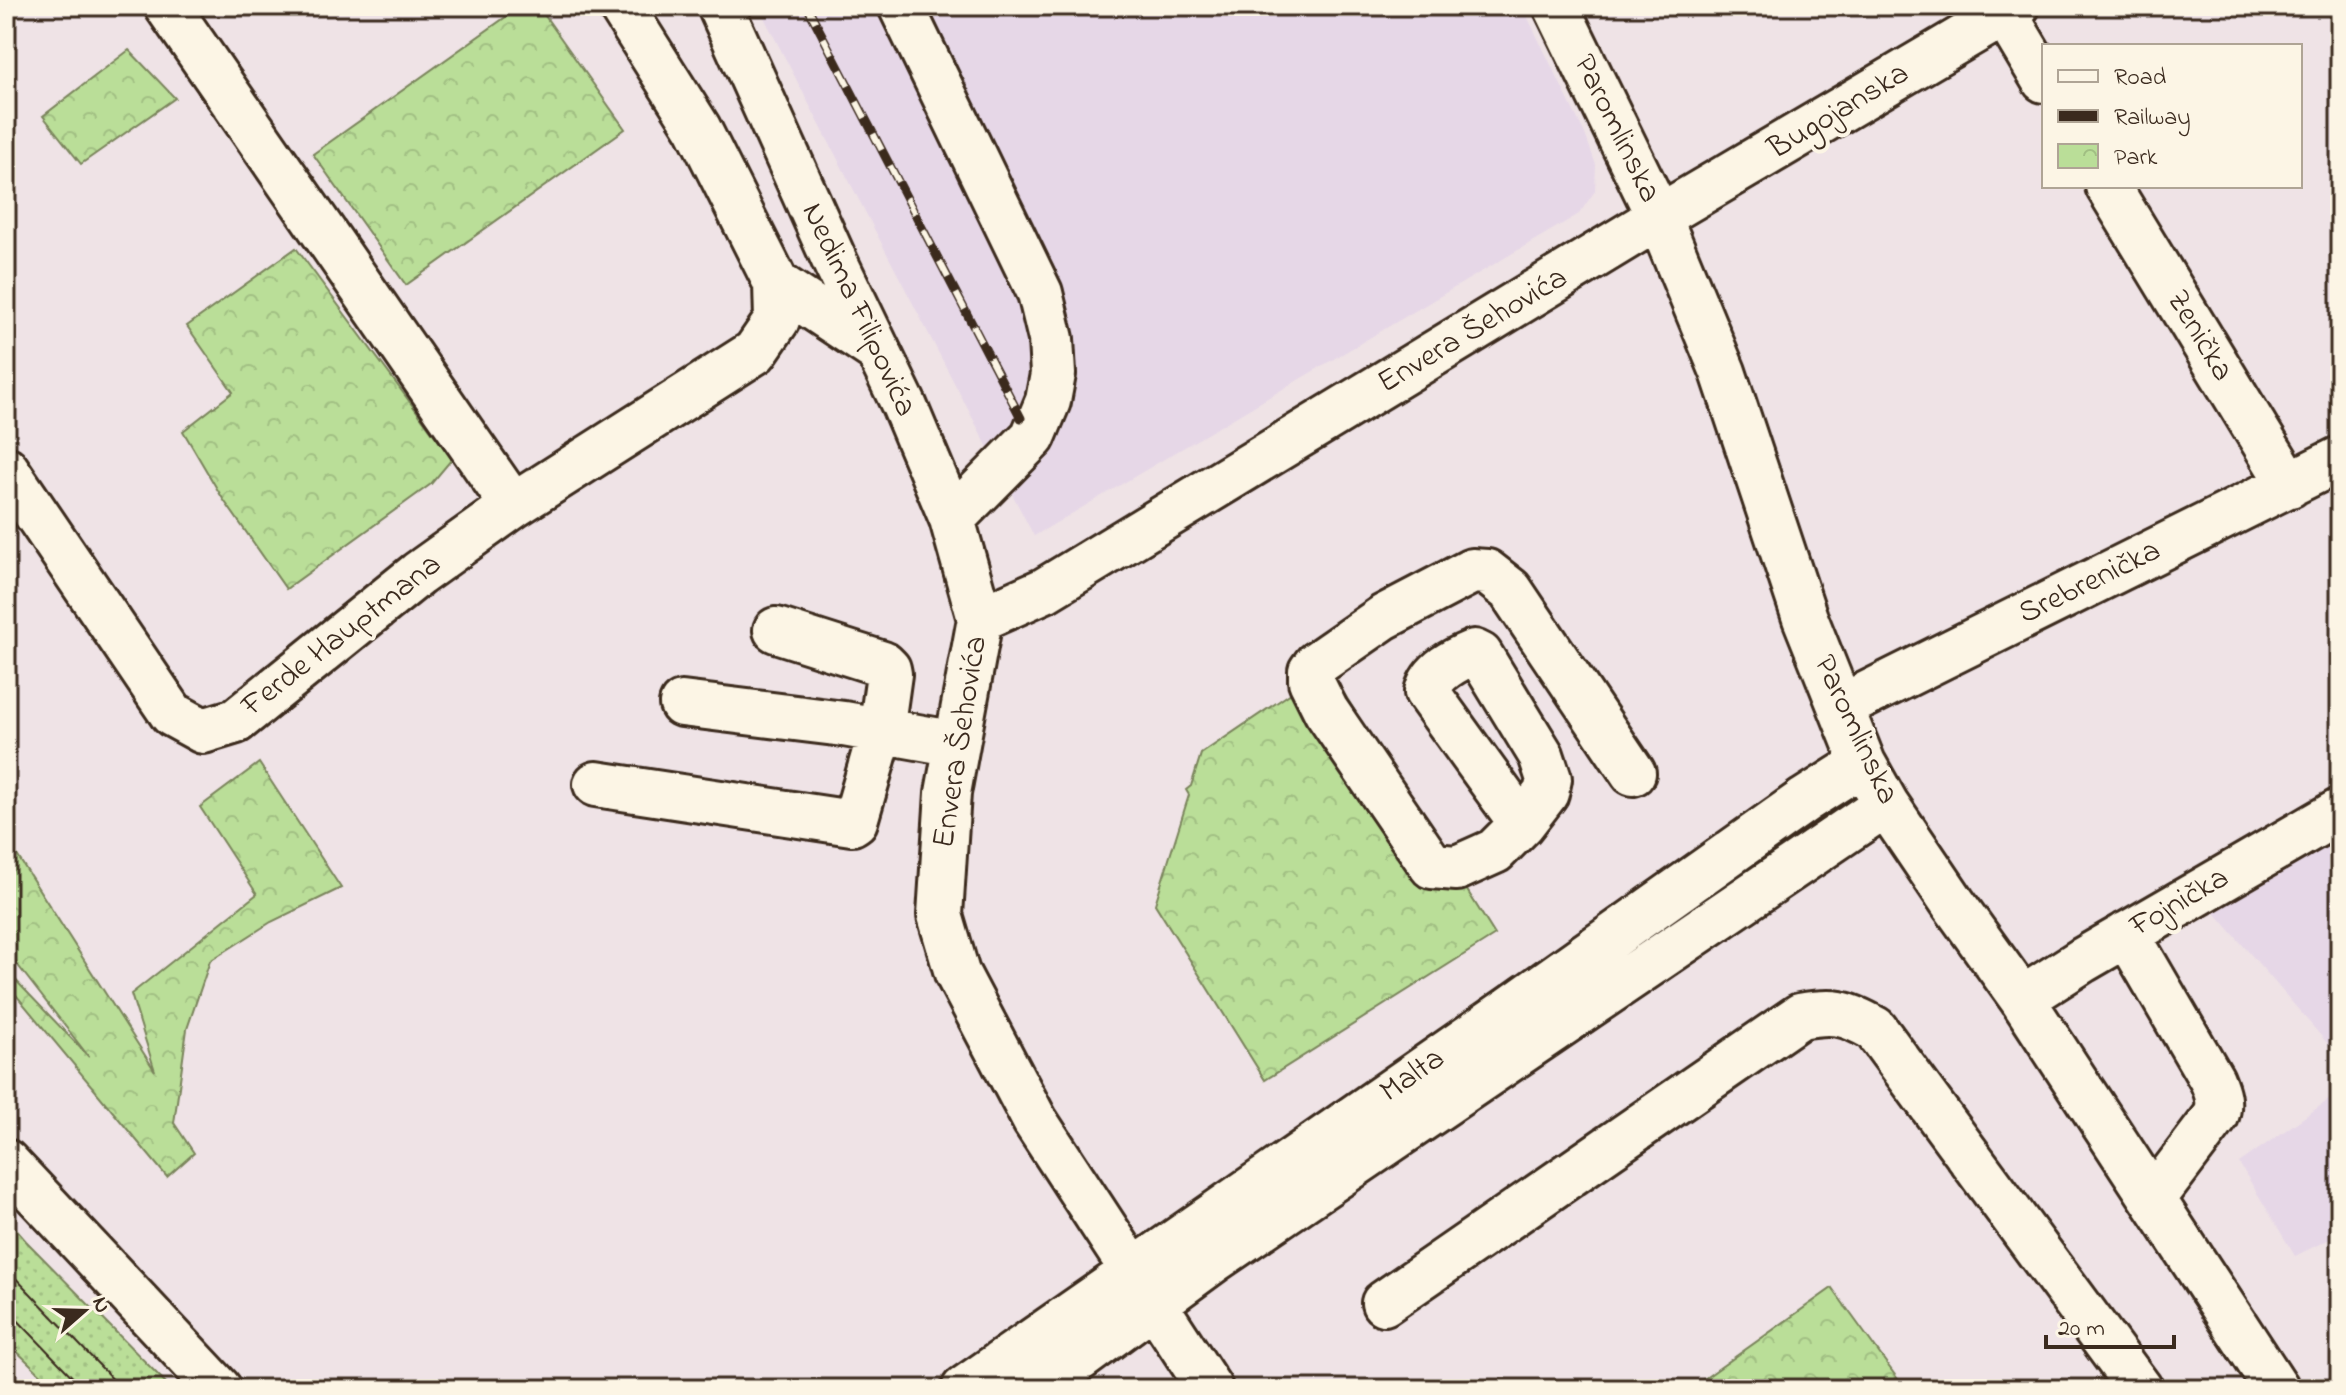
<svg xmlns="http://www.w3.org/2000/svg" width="2346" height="1395" font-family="'Indie Flower',sans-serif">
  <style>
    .built { fill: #e6d7e7 }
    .grass { fill: url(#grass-dots); stroke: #7a845b; stroke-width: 2 }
    .park { fill: url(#park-crowns); stroke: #7a845b; stroke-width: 2 }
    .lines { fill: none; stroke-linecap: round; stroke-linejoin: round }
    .minor-casing { stroke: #3b2a1e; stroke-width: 50 }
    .major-casing { stroke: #3b2a1e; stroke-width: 50 }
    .minor { stroke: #fcf5e5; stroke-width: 44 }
    .major { stroke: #fcf5e5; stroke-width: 44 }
    .tram { stroke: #3b2a1e; stroke-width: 2 }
    .rail-casing { stroke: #3b2a1e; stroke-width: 9 }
    .rail { stroke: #fcf5e5; stroke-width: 6; stroke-dasharray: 18; stroke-linecap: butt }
    .labels { text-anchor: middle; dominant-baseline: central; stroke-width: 8; stroke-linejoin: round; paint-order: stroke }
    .street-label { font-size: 32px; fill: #3b2a1e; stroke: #fcf5e5 }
  </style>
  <defs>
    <pattern id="grass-dots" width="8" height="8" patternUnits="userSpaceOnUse" patternTransform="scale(2)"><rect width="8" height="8" fill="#bade98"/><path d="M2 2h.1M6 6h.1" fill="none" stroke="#a1bf83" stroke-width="1.8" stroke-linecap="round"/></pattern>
    <pattern id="park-crowns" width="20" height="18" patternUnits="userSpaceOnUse" patternTransform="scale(2)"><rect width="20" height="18" fill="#bade98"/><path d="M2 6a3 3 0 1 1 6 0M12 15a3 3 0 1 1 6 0" fill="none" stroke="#a1bf83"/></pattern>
  </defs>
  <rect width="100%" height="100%" fill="#efe3e6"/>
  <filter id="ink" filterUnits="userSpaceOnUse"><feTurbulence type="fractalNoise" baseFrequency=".0125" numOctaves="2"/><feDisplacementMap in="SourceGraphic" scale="16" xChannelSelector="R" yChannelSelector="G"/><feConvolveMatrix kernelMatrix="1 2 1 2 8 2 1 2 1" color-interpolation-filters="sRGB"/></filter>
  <g filter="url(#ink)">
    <path class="built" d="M758,6H1522L1585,134L1596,165L1595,191L1579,214L1034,536Z
      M2340,836V1058L2210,907Z
      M2340,1092V1234L2295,1256L2239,1163Z"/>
    <path class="grass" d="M6,1218L26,1241L172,1389H56L6,1341Z"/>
    <path class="park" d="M521,6H538L625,129L406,285L313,154Z
      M129,50L175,98L81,164L43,116Z
      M296,248L452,459L431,484L286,589L223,499L183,431L233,392L187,326Z
      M1328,668L1495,935L1265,1080L1155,904L1189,795L1186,790L1191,786L1201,754Z
      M259,763L341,888L271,922L210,961L187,1029L174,1123L194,1153L167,1177L6,983V970L89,1057L6,950V838L155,1071L131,994L257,894L200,807Z
      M1832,1288L1905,1389H1690Z"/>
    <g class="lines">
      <defs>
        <path id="minor" d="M167,6L513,506
          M720,6L836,264L904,405L952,519L980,619
          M901,6L1040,293L1051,339L1053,374L1048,401L1033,437L952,519
          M1556,6L1659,217L1723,372L1805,618L1863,763L1886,804L1953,903L2022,999L2277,1389
          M2000,6L2044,80
          M2108,186L2290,485
          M776,283L877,350
          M6,469L172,714L203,731L236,721L418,574L513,506L755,352L777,320L776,283L698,128L621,6
          M682,704L844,724L957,744
          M1841,707L2340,459
          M596,784L852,823L855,821L881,731L889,674L888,669L883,664L776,630
          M1522,824L1427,692C1432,671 1455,660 1474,652L1480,655L1541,755L1549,779L1546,793L1522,824L1495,851L1457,868L1432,866L1326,711L1311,681V671L1316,664L1384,617L1472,571L1487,572L1510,590L1633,773
          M2127,934L2212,1080C2217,1092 2221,1103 2216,1116L2153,1199
          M2022,999L2083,960L2340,811
          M1384,1303L1800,1016C1834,1010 1845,1012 1875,1029L2140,1389
          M964,1389L1510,1009L1805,800L1863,763
          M1038,1389L1214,1260L1886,804
          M1210,1389L1035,1121L957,973L940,915L948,793L980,619L1045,590L1659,217L2017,6"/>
        <path id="major" d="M6,1162L219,1389"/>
      </defs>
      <use href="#minor" class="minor-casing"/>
      <use href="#major" class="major-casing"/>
      <use href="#minor" class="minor"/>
      <use href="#major" class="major"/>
      <path class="tram" d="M6,1268L122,1389
        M6,1308L84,1389"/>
      <defs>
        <path id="rail" d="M807,6L1021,418"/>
      </defs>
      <use href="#rail" class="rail-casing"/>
      <use href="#rail" class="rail"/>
    </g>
  </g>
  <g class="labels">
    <g class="street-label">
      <text transform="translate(1839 112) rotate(-31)">Bugojanska</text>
      <text transform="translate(1616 129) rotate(64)">Paromlinska</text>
      <text transform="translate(858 310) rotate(65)">Nedima Filipovića</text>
      <text transform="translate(1473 331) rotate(-31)">Envera Šehovića</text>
      <text transform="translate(2199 336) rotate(59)">Zenička</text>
      <text transform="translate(2090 583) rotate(-26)">Srebrenička</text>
      <text transform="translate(342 636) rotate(-38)">Ferde Hauptmana</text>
      <text transform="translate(1855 730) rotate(65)">Paromlinska</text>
      <text transform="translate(961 742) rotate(-81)">Envera Šehovića</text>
      <text transform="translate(2180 903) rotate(-30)">Fojnička</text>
      <text transform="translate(1413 1076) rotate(-35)">Malta</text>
    </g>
  </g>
  <rect width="2346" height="1395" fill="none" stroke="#fcf5e5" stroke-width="32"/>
  <rect x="16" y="16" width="2314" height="1363" fill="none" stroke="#3b2a1e" stroke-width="3" filter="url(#ink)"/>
  <rect x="2042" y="44" width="260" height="144" fill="#fcf5e5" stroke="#afa495" stroke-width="2"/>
  <rect x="2058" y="70" width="40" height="12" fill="#fcf5e5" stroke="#afa495" stroke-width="2"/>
  <text x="2114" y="84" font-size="24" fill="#3b2a1e">Road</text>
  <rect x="2058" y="110" width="40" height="12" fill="#3b2a1e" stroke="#afa495" stroke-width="2"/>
  <text x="2114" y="124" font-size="24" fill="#3b2a1e">Railway</text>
  <rect x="2058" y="144" width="40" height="24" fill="url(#park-crowns)" stroke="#afa495" stroke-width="2"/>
  <text x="2114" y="164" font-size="24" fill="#3b2a1e">Park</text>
  <g transform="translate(84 1311) rotate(70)" stroke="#fcf5e5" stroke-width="6" paint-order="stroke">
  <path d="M0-6L14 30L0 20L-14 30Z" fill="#3b2a1e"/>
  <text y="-12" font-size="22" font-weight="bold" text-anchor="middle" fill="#3b2a1e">N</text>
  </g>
  <path d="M2046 1335v12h128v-12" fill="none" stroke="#3b2a1e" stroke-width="4"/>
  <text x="2058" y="1335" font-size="24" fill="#3b2a1e" stroke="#fcf5e5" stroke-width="6" paint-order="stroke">20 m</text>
</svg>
